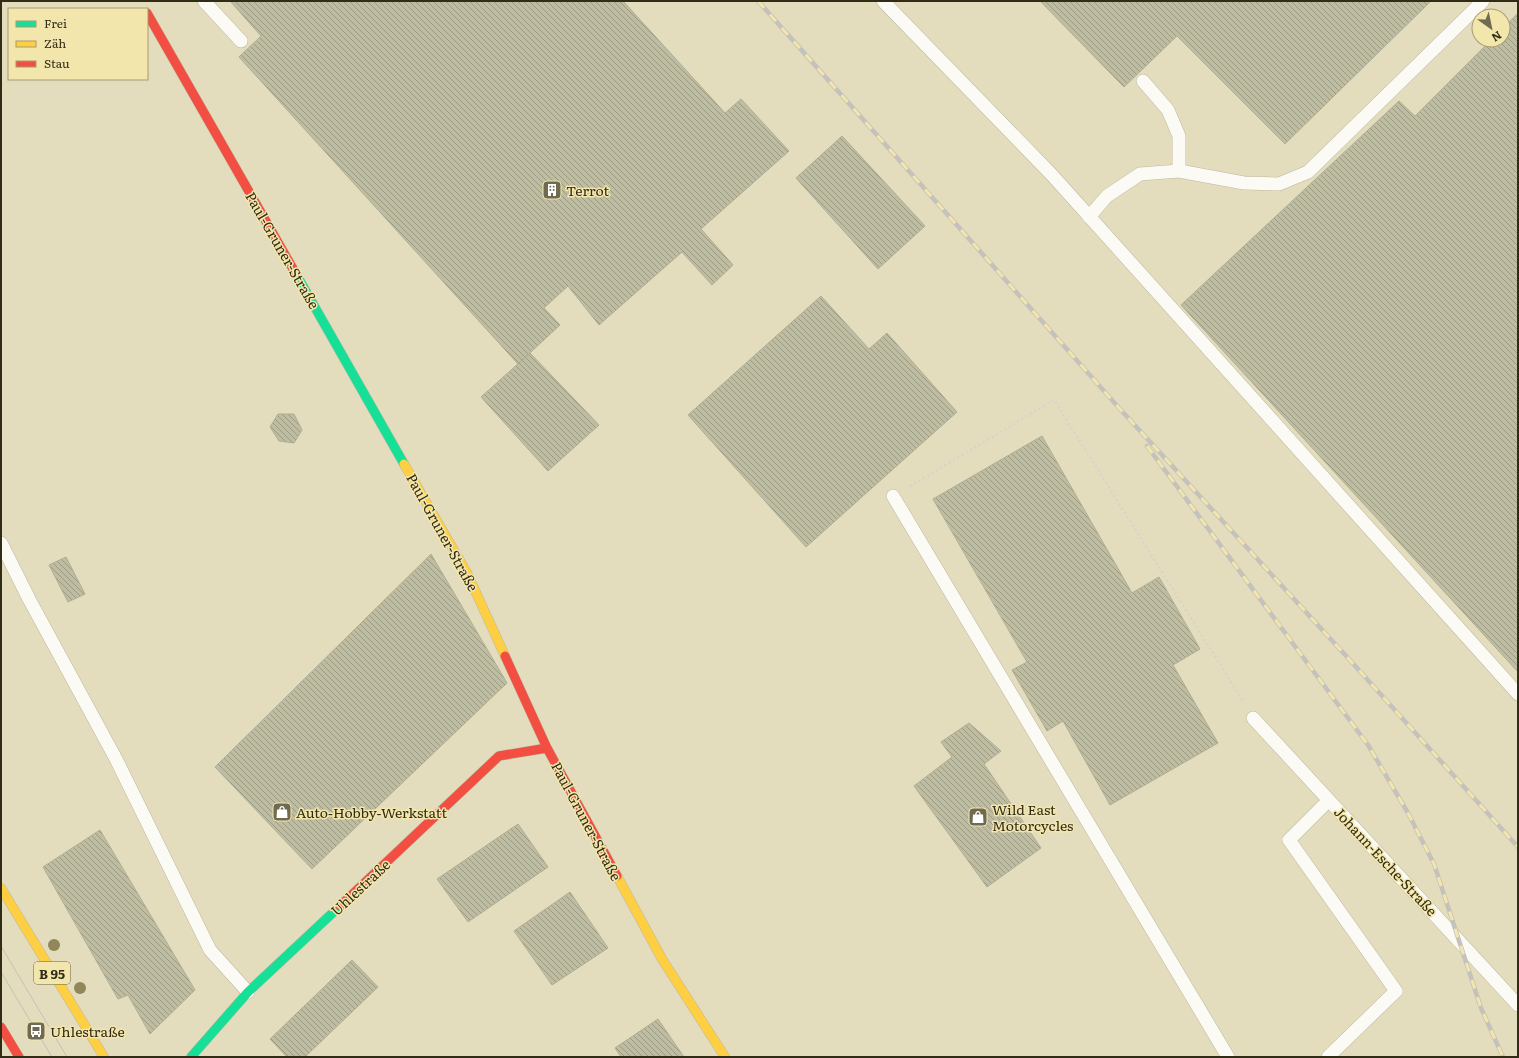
<svg xmlns="http://www.w3.org/2000/svg" width="1519" height="1058" font-family="Literata,serif">
  <style>
    .building { fill: url(#building-back-hatch); stroke: #b0ae96 }
    .lines { fill: none; stroke-linecap: round; stroke-linejoin: round }
    .lane-casing { stroke: #bdb89f; stroke-width: 14 }
    .fast-casing { stroke: #bdb89f; stroke-width: 10 }
    .slow-casing { stroke: #bdb89f; stroke-width: 10 }
    .jam-casing { stroke: #bdb89f; stroke-width: 10 }
    .path { stroke: #d7d4cb; stroke-width: 2.5; stroke-dasharray: 2 3; stroke-linecap: butt }
    .lane { stroke: #fbfaf5; stroke-width: 13 }
    .fast { stroke: #16e098; stroke-width: 9 }
    .slow { stroke: #ffcf43; stroke-width: 9 }
    .jam { stroke: #f24e42; stroke-width: 9 }
    .tram { stroke: #c4c2ba; stroke-width: 1 }
    .rail-casing { stroke: #c4c2ba; stroke-width: 4.5 }
    .rail { stroke: #f3e6ad; stroke-width: 3; stroke-dasharray: 9; stroke-linecap: butt }
    .tree { fill: #928759 }
    .labels { text-anchor: middle; dominant-baseline: central; stroke-width: 3; stroke-linejoin: round; paint-order: stroke }
    .shield { fill: #f3e6ad; stroke: #6b6443; stroke-width: 1 }
    .shield-label { font-size: 13px; font-weight: bold; fill: #312c15 }
    .poi-label { font-size: 14px; fill: #312c15; stroke: #f3e6ad; text-anchor: start }
    .street-label { font-size: 14px; fill: #312c15; stroke: #f3e6ad }
  </style>
  <defs>
    <pattern id="building-back-hatch" width="6" height="6" patternUnits="userSpaceOnUse"><rect width="6" height="6" fill="#bebda1"/><path d="M-1 5l2 2M0 0l6 6M5-1l2 2" fill="none" stroke="#9b9a82"/></pattern>
  </defs>
  <rect width="100%" height="100%" fill="#e3dcbd"/>
  <path class="building" d="M230,1H623L725,113L741,99L789,151L701,229L733,265L712,285L682,252L599,325L568,286L544,308L560,325L518,364L239,57L261,36Z
    M1040,1H1431L1285,144L1177,36L1124,87Z
    M1518,13V672L1181,305L1399,101L1415,116L1491,40H1503V28Z
    M842,136L925,226L878,269L796,178Z
    M821,296L869,349L887,333L957,412L806,547L688,415Z
    M530,353L599,425L548,471L481,397Z
    M278,414H294L302,430L294,443L279,441L270,427Z
    M1042,436L1132,593L1159,577L1200,649L1173,665L1218,743L1110,805L1063,721L1047,731L1012,670L1027,662L933,499Z
    M431,554L507,683L312,869L215,767Z
    M66,557L85,594L68,602L49,565Z
    M969,723L1001,751L984,764L1041,848L987,887L914,786L952,757L941,742Z
    M518,824L548,867L468,922L437,879Z
    M100,830L195,990L150,1034L128,995L118,999L43,867Z
    M570,892L608,948L552,985L514,931Z
    M352,960L378,987L305,1057H287L270,1039Z
    M658,1019L684,1057H621L615,1048Z"/>
  <g class="lines">
    <defs>
      <path id="lane" d="M204,1L241,41
        M883,1L1052,175L1518,694
        M1143,81L1168,110L1179,136V171
        M1089,217L1107,196L1140,174L1179,171L1244,183L1279,184L1308,172L1483,1
        M893,496L1228,1057
        M1,543L29,599L116,759L210,950L248,992
        M1253,718L1518,1005
        M1328,1057L1396,991L1289,840L1329,800"/>
      <path id="fast" d="M296,274L404,464
        M191,1057L248,992L340,906"/>
      <path id="slow" d="M404,464L467,573L505,656
        M617,876L662,959L725,1057
        M1,888L104,1057"/>
      <path id="jam" d="M147,13L296,274
        M505,656L547,748L617,876
        M340,906L499,756L547,748
        M1,1027L19,1057"/>
    </defs>
    <use href="#lane" class="lane-casing"/>
    <use href="#fast" class="fast-casing"/>
    <use href="#slow" class="slow-casing"/>
    <use href="#jam" class="jam-casing"/>
    <path class="path" d="M910,486L1054,400L1243,701"/>
    <use href="#lane" class="lane"/>
    <use href="#fast" class="fast"/>
    <use href="#slow" class="slow"/>
    <use href="#jam" class="jam"/>
    <path class="tram" d="M1,946L67,1057
      M1,972L52,1057"/>
    <defs>
      <path id="rail" d="M758,1L1120,409L1348,658L1518,847
        M1147,446L1368,745L1408,813L1434,864L1481,1008L1503,1057"/>
    </defs>
    <use href="#rail" class="rail-casing"/>
    <use href="#rail" class="rail"/>
  </g>
  <g class="tree">
    <circle cx="54" cy="945" r="6"/>
    <circle cx="80" cy="988" r="6"/>
  </g>
  <defs>
    <symbol id="building-square" viewBox="-11 -11 22 22"><rect x="-9" y="-9" width="18" height="18" rx="4" fill="#6f6a50" stroke="#f3e6ad"/><path d="M-4-6H4V6H1V3H-1V6H-4ZM-2.5-4.3h1.7v1.8h-1.7ZM.8-4.3h1.7v1.8H.8ZM-2.5-1h1.7V.8h-1.7ZM.8-1h1.7V.8H.8Z" fill="#fff"/></symbol>
    <symbol id="shop-square" viewBox="-11 -11 22 22"><rect x="-9" y="-9" width="18" height="18" rx="4" fill="#6f6a50" stroke="#f3e6ad"/><path d="M-5-2.5h2.3a2.7 3.5 0 0 1 5.4 0H5L5.5 6h-11ZM-1.5-2.5h3a1.5 2.3 0 0 0-3 0Z" fill="#fff"/></symbol>
    <symbol id="bus-square" viewBox="-11 -11 22 22"><rect x="-9" y="-9" width="18" height="18" rx="4" fill="#6f6a50" stroke="#f3e6ad"/><path d="M-5-6H5V4H4V6H2V4H-2V6H-4V4H-5ZM-3.5-4V0h7V-4ZM-3.5 1.2v1.5H-2V1.2ZM2 1.2v1.5H3.5V1.2Z" fill="#fff"/></symbol>
  </defs>
  <g fill-rule="evenodd">
    <use href="#building-square" x="541" y="179" width="22" height="22"/>
    <use href="#shop-square" x="271" y="801" width="22" height="22"/>
    <use href="#shop-square" x="967" y="806" width="22" height="22"/>
    <use href="#bus-square" x="25" y="1020" width="22" height="22"/>
  </g>
  <g class="labels">
    <rect class="shield" x="34" y="962" width="36" height="22" rx="3"/>
    <g class="shield-label">
      <text x="52" y="973">B 95</text>
    </g>
    <g class="poi-label">
      <text x="566" y="190">Terrot</text>
      <text x="992" y="809">Wild East<tspan x="992" dy="16">Motorcycles</tspan></text>
      <text x="296" y="812">Auto-Hobby-Werkstatt</text>
      <text x="50" y="1031">Uhlestraße</text>
    </g>
    <g class="street-label">
      <text transform="translate(283 250) rotate(60)">Paul-Gruner-Straße</text>
      <text transform="translate(443 532) rotate(61)">Paul-Gruner-Straße</text>
      <text transform="translate(587 821) rotate(62)">Paul-Gruner-Straße</text>
      <text transform="translate(1386 861) rotate(47)">Johann-Esche-Straße</text>
      <text transform="translate(360 887) rotate(-43)">Uhlestraße</text>
    </g>
  </g>
  <rect width="1519" height="1058" fill="none" stroke="#312c15" stroke-width="4"/>
  <rect x="8" y="8" width="140" height="72" fill="#f3e6ad" stroke="#a59c70"/>
  <rect x="16" y="21" width="20" height="6" fill="#16e098" stroke="#a59c70"/>
  <text x="44" y="28" font-size="12" fill="#312c15">Frei</text>
  <rect x="16" y="41" width="20" height="6" fill="#ffcf43" stroke="#a59c70"/>
  <text x="44" y="48" font-size="12" fill="#312c15">Zäh</text>
  <rect x="16" y="61" width="20" height="6" fill="#f24e42" stroke="#a59c70"/>
  <text x="44" y="68" font-size="12" fill="#312c15">Stau</text>
  <g transform="translate(1491 28) rotate(147)"><circle r="19" fill="#f3e6ad" stroke="#a59c70"/>
  <path d="M0-3L7 15L0 10L-7 15Z" fill="#6f6a50"/>
  <text y="-6" font-size="11" font-weight="bold" text-anchor="middle" fill="#312c15">N</text>
  </g>
</svg>
